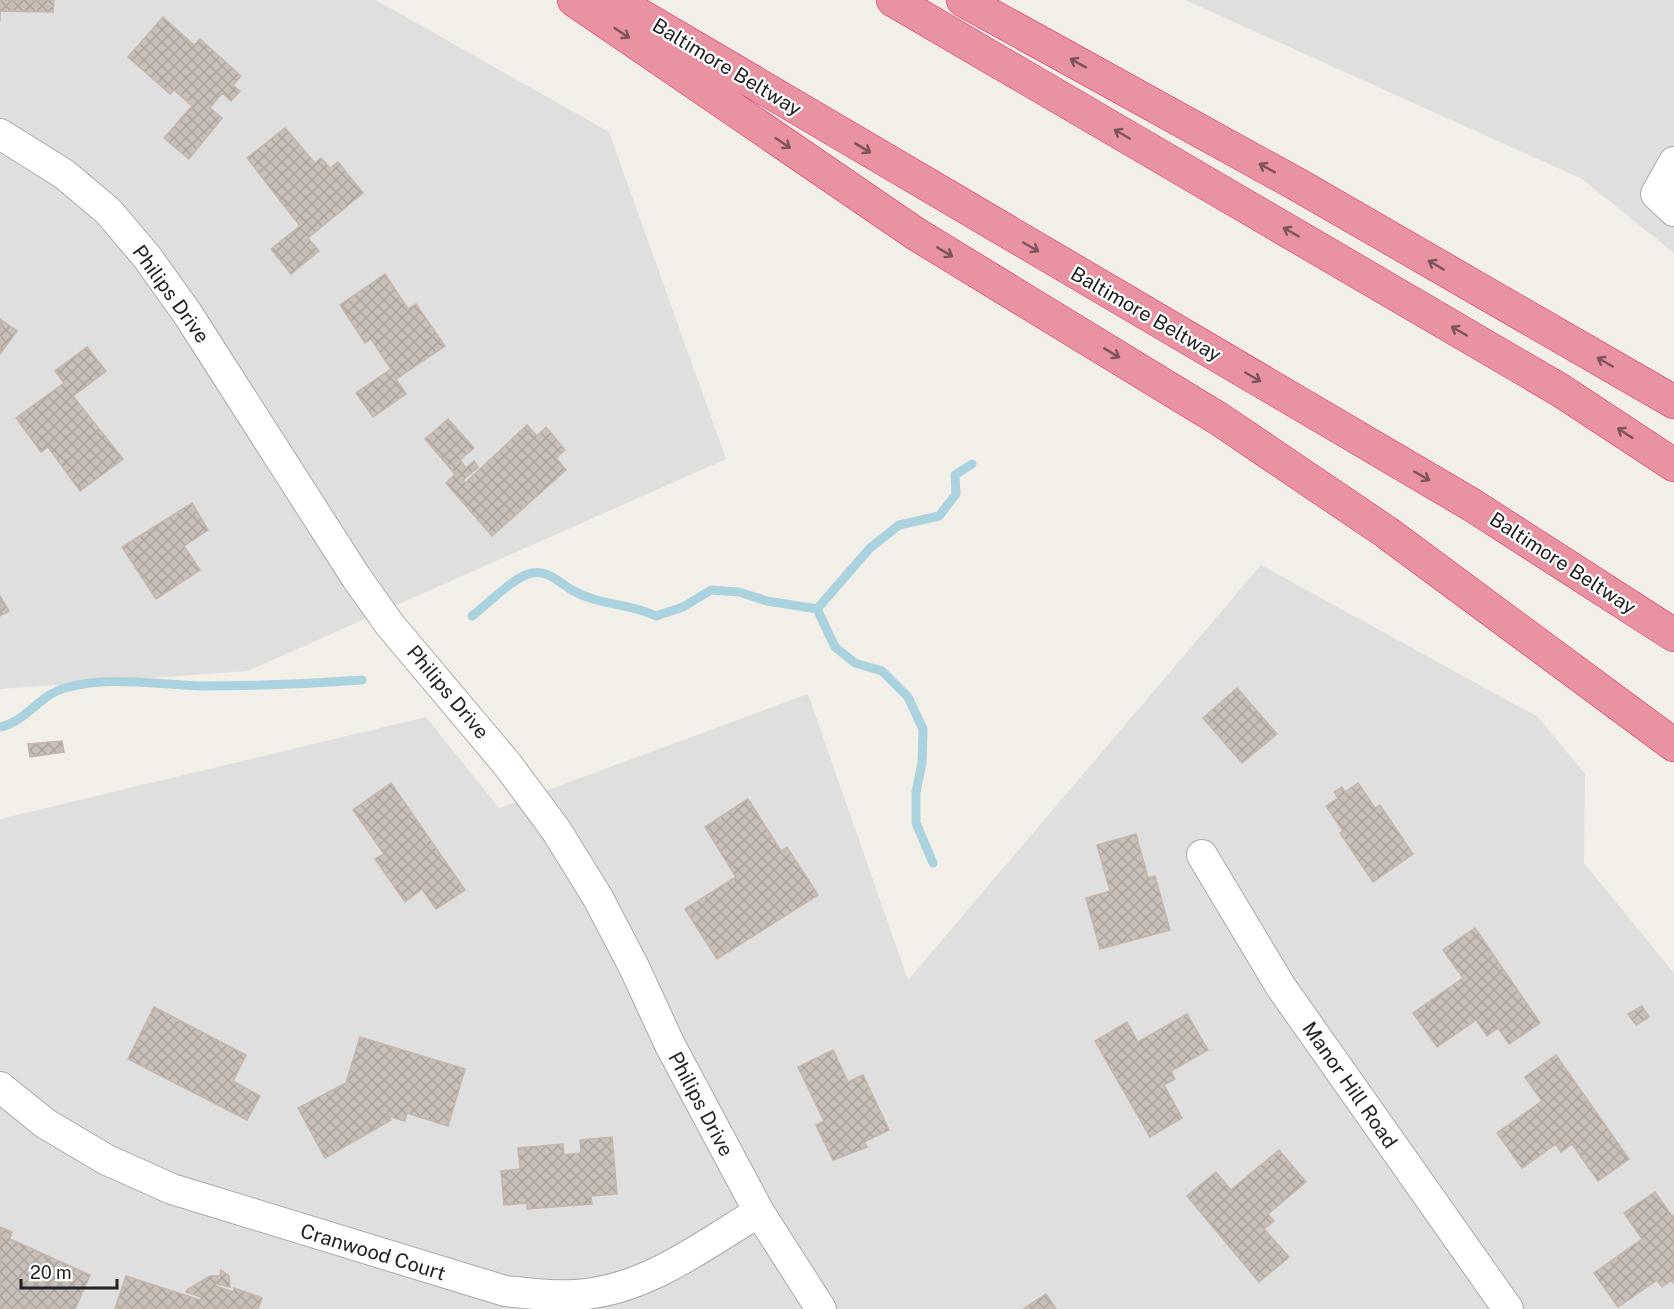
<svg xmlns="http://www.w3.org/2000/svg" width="1674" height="1309" font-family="'Public Sans',sans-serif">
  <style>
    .residential { fill: #e0dfdf }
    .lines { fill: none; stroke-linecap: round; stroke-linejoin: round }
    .stream { stroke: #aad3df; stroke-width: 9 }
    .building { fill: url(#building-cross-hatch); stroke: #c4b6ab; stroke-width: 1.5 }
    .street-casing { stroke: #a9a9a9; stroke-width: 32 }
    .highway-casing { stroke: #dc2a67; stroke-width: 34 }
    .street { stroke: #fff; stroke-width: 30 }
    .highway { stroke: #e892a2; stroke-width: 33 }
    .oneway { stroke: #7b545c }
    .labels { text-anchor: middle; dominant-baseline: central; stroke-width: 4.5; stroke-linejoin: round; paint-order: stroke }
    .street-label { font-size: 20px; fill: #222; stroke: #fff }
  </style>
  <defs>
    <pattern id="building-cross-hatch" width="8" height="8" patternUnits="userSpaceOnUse" patternTransform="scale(1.5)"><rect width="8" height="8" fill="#c7bfb8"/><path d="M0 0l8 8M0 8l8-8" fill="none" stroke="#aba49e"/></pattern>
  </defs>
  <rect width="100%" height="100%" fill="#f2efe9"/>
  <path class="residential" d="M0,0H376L609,132L726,459L248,671L0,689Z
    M1185,0H1674V253L1582,179Z
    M1261,565L1538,717L1585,774L1584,863L1674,973V1309H0V819L426,717L499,808L808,694L908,980Z"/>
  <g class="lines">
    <path class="stream" d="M817,609L835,647L855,663L882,671L908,697L923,729L922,763L916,792V823L933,863
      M817,609L870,548L899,525L939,516L956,494L955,475L972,464
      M472,616C487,605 514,576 532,573C549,570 558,582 572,590C597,605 629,603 656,616L683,607L711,590L739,592L767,601L817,609
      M0,727C26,722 39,695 65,688C108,675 158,685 202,686C255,686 308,684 362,680"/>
  </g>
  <path class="building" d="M0,0H54L53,12L0,11V21Z
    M163,17L194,45L200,39L241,76L233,85L240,91L231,101L222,93L210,108L222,118L189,159L164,138L192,106L174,90L170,94L128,57Z
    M285,128L315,163L321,158L330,168L338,162L363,193L308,238L319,251L291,274L271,249L300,226L247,158Z
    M385,274L408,309L416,304L445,346L396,379L406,394L373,417L356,393L391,369L371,339L365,343L340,305Z
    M0,319L17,331L0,354Z
    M87,347L106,371L73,396L123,459L80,491L48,447L41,452L16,418L64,383L55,371Z
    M448,419L474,448L460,460L466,468L474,461L478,467L463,480L465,483L527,425L537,436L546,427L565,450L556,458L566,470L492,536L446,483L455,474L425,439Z
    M192,503L208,530L184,546L200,570L156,599L122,547Z
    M0,596L9,611L0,616Z
    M1237,688L1277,734L1242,763L1203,718Z
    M62,741L64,752L30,757L28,744Z
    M391,783L465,890L436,909L422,889L405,902L375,859L384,854L353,810Z
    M1358,783L1375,808L1380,805L1413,854L1373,882L1340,833L1343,831L1326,806L1338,798L1334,792L1342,787L1345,792Z
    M748,799L781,851L787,847L818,895L717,959L685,909L736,877L705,827Z
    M1136,834L1148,878L1155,876L1170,930L1100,949L1086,898L1110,891L1097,845Z
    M1475,928L1540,1023L1509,1044L1498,1028L1487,1036L1476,1020L1437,1047L1413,1013L1463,978L1443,950Z
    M1642,1006L1649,1017L1636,1025L1628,1014Z
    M154,1007L246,1055L233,1081L260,1096L247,1120L128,1059Z
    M1187,1014L1208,1050L1171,1071L1175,1079L1164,1085L1182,1118L1150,1137L1095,1041L1127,1022L1138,1042Z
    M360,1037L465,1069L448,1126L407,1113L405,1121L388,1116L391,1120L325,1158L298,1108L346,1083Z
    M833,1050L848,1082L863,1075L889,1130L864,1142L867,1147L833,1160L816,1125L824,1121L798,1067Z
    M1556,1055L1629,1159L1598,1181L1572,1144L1561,1152L1556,1144L1522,1168L1497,1133L1542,1101L1525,1077Z
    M612,1137L617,1194L591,1196L592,1204L527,1209V1203L504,1205L501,1171L520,1169L518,1148L563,1144L564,1155L581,1153L580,1140Z
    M1279,1150L1306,1182L1268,1214L1274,1221L1264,1229L1289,1257L1259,1282L1187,1196L1216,1172L1231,1190Z
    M1655,1192L1672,1216L1674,1215V1284L1672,1280L1662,1287L1657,1280L1618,1307L1594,1273L1642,1239L1624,1213Z
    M0,1227L12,1232L10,1239L90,1275L75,1309H0Z
    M221,1270L229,1276L230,1287L217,1284L216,1286L233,1292L234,1288L262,1298L258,1309H115L126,1276L200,1300L201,1297L186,1292L188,1289L210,1276H220Z
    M1046,1294L1056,1309H1023Z"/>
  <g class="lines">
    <defs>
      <path id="street" d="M0,134L64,174L108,211L147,257L187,313L356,577L390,625L507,764L556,830L598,898L634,967L670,1045L759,1212L821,1309
        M1674,162L1656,194L1674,211
        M1202,855L1281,987L1508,1309
        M0,1087L46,1124L107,1160L172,1189L505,1291C535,1294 564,1298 593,1293C654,1284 707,1243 759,1212"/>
      <path id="highway" d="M574,0L916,234L1219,419L1386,532L1674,745
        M614,0L1472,505L1674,635
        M893,0L1560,390L1674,465
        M963,0L1300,186L1674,402"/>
    </defs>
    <use href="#street" class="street-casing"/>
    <use href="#highway" class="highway-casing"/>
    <use href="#street" class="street"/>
    <use href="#highway" class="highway"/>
  </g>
  <defs><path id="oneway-shaft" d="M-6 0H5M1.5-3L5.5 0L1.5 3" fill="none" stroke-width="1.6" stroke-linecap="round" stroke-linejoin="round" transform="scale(1.5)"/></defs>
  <g class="oneway">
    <use href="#oneway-shaft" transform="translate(622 33) rotate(34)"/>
    <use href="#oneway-shaft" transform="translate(1078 63) rotate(-151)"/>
    <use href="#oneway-shaft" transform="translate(1122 134) rotate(-150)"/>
    <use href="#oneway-shaft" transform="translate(783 143) rotate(34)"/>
    <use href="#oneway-shaft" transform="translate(863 148) rotate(31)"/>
    <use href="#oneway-shaft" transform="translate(1267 168) rotate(-151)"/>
    <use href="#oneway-shaft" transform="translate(1291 232) rotate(-150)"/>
    <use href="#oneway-shaft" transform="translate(1031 247) rotate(30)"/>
    <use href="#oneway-shaft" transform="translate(945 252) rotate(31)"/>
    <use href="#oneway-shaft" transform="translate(1436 265) rotate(-150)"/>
    <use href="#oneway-shaft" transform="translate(1459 331) rotate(-150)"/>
    <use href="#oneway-shaft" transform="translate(1112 353) rotate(31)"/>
    <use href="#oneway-shaft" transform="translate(1605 362) rotate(-150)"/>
    <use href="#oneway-shaft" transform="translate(1253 377) rotate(30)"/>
    <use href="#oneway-shaft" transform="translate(1625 433) rotate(-147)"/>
    <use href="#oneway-shaft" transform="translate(1422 476) rotate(30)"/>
  </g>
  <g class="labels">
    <g class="street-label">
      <text transform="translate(727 67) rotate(31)">Baltimore Beltway</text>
      <text transform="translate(171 294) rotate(54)">Philips Drive</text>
      <text transform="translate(1146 314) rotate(30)">Baltimore Beltway</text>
      <text transform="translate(1563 563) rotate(33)">Baltimore Beltway</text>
      <text transform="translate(448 692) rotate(50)">Philips Drive</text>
      <text transform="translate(1350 1085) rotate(55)">Manor Hill Road</text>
      <text transform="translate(701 1104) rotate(62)">Philips Drive</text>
      <text transform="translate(373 1252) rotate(17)">Cranwood Court</text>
    </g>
  </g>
  <path d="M21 1279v9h96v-9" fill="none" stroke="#222222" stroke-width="3"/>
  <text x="30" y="1279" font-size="18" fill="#222222" stroke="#ffffff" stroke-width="4.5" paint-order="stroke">20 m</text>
</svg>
